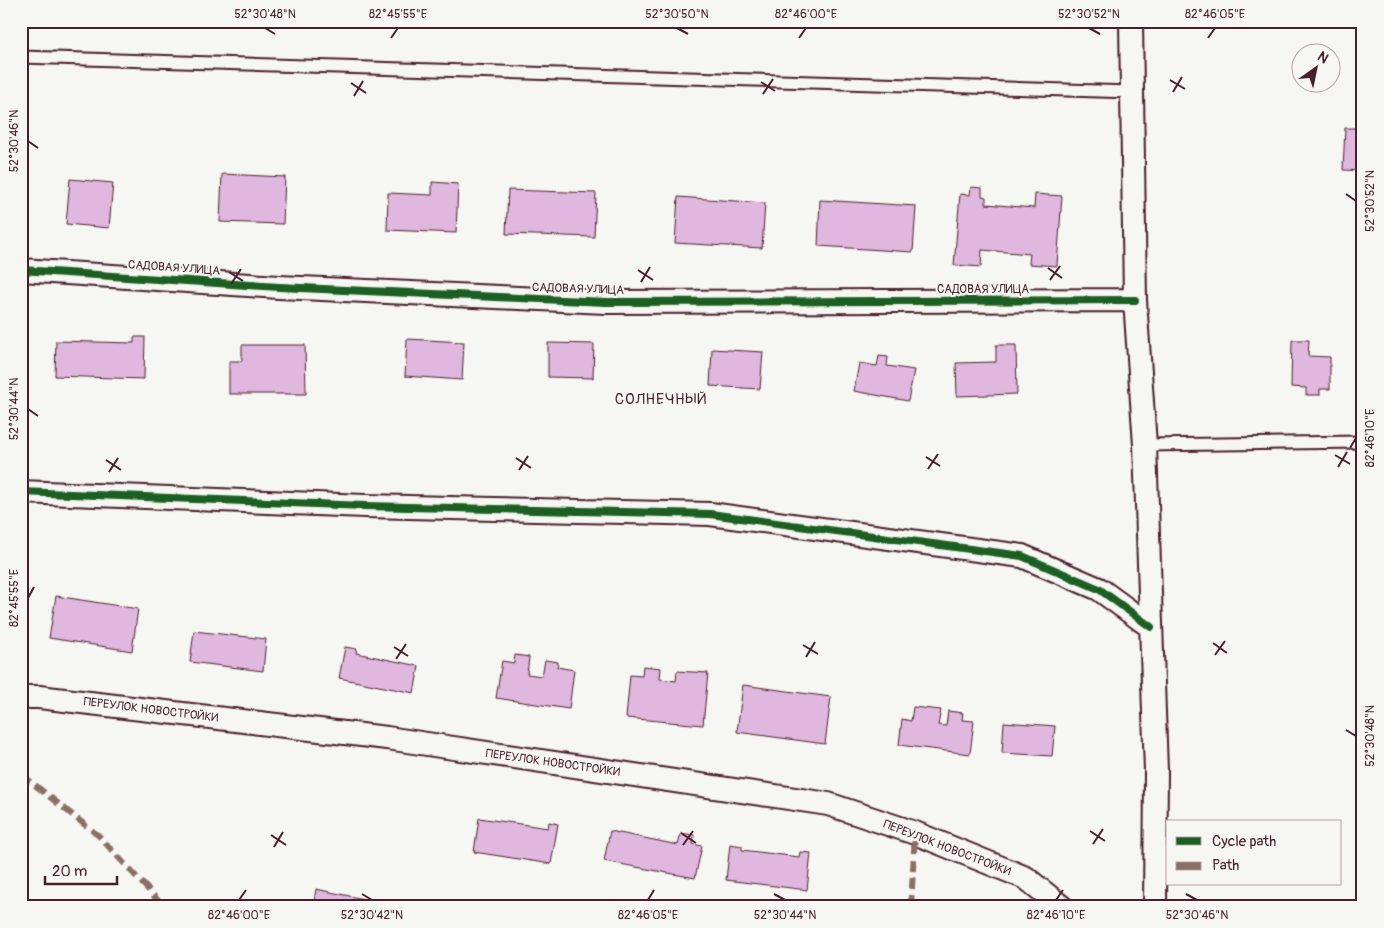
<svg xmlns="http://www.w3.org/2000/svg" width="1384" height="928" font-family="Pangolin,sans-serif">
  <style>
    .building { fill: #e0b7de; stroke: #4a1f2b }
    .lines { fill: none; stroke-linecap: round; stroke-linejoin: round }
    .service-casing { stroke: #4a1f2b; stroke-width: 15 }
    .minor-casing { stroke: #4a1f2b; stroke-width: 26 }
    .service { stroke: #f6f6f2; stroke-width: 11 }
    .minor { stroke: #f6f6f2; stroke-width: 22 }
    .quiet { stroke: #8d6e63; stroke-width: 6; stroke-dasharray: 12 6; stroke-linecap: butt }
    .cycleway-casing { stroke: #f6f6f2; stroke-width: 11 }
    .cycleway { stroke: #1b5e20; stroke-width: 8 }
    .ticks { fill: none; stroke: #4a1f2b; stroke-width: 2 }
    .labels { text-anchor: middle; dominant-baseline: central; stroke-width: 4; stroke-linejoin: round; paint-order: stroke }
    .street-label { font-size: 12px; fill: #4a1f2b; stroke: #f6f6f2 }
    .quarter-label { font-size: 15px; letter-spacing: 1px; fill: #4a1f2b; stroke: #f6f6f2 }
    .neatline { fill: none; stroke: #4a1f2b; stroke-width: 2 }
    .ticks-label { font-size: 12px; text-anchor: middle; fill: #4a1f2b }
  </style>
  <rect width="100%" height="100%" fill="#f6f6f2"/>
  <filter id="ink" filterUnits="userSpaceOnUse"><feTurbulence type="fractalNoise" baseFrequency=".02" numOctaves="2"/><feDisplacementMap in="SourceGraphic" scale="10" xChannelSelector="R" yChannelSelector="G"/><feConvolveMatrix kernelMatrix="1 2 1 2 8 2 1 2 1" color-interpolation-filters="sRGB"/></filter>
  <g filter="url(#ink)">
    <path class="building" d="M1345,128H1363V171L1343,170Z
      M222,174L285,177L283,224L220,222Z
      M70,179L113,183L109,228L66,224Z
      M432,182L458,184L456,233L387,230L388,193L432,195Z
      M971,187L982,188V196L986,197V204L1034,208L1035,194L1062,196L1057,266L1029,264L1030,254L982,250L981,267L954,265L960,194L970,195Z
      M508,190L596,193L594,237L506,234Z
      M678,197L765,203L762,248L675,243Z
      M820,200L916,206L913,252L818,246Z
      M134,337H145L144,379L55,376L56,341L134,343Z
      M407,339L464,342L462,380L405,376Z
      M1292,340H1309L1308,356L1330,357V389H1320V395H1306V388L1291,387Z
      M548,343L594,344L593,378L548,377Z
      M242,345H305L306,394H229V361H242Z
      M996,345H1016L1017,394L957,396L956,363L996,362Z
      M712,349L763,352L760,389L710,386Z
      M879,356L888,357L887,366L914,370L908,401L854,391L859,363L877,366Z
      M56,596L138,609L132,651L49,638Z
      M194,631L266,639L263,671L190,662Z
      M345,647L357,649L356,653L419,666L414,693L339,678Z
      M515,655L529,657L527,674L542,676L545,660L558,662L557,667L574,670L569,709L496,698L502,661L514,663Z
      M643,666L661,668L660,679L676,681L677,671L708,673L703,725L626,718L630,675L642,676Z
      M743,685L831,697L825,744L737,732Z
      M913,707L941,710L938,725L946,726L948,711L963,713L962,720L974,721L970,754L899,745L902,719L911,721Z
      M1004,722L1055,726L1052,756L1002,753Z
      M479,818L548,828L549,822L558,824L551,864L474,852Z
      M610,831L678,845L681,833L694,835L693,844L702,846L695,878L604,861Z
      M730,844L742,846V850L799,857L800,852L811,853L807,890L726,880Z
      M316,889L393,905L392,907H313Z"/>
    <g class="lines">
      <defs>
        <path id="service" d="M21,57L1131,92
          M1145,445L1363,442"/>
        <path id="minor" d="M1131,21L1135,300L1145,445L1156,771L1155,907
          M21,270L279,287L606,302L1135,300
          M21,492L365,506L710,514L1022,556L1099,589L1151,627
          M21,697H39L387,738L828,804L915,833L1026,878L1062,907"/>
      </defs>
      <use href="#service" class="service-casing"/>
      <use href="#minor" class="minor-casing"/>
      <use href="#service" class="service"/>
      <use href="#minor" class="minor"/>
      <path class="quiet" d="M21,774L99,836L164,907
        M911,907L915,833"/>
      <defs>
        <path id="cycleway" d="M21,270L279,287L606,302L1135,300
          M21,492L365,506L710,514L1022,556L1099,589L1151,627"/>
      </defs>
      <use href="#cycleway" class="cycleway-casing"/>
      <use href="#cycleway" class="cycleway"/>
    </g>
  </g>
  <path class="ticks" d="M265,28L275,34M677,28L688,34M1089,28L1100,34M391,38L398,28M799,38L806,28M1208,38L1215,28M1170,80L1185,89M761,82L775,91M351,83L366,93M1173,92L1182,77M763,94L773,79M354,96L363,81M28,141L38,148M1346,194L1356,201M1048,268L1062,278M638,270L653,280M229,272L243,281M1050,280L1060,266M641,282L650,267M231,284L241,269M28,409L38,416M1350,448L1356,438M1335,455L1350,464M926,457L940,466M516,458L531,468M106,460L121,470M1338,467L1347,452M928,469L938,454M519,470L528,456M109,472L118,458M28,598L34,587M1213,643L1227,653M803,645L818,654M394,647L408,656M1215,655L1225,641M806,657L815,642M396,659L406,644M1346,730L1356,736M1090,831L1105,841M681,833L696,843M271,835L286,845M1093,844L1103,829M683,845L693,831M274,847L283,832M362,894L372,900M774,894L785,900M1186,894L1197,900M239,900L246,890M648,900L654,890M1056,900L1063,890"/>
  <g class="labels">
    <g class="street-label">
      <text transform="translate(174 268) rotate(4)">САДОВАЯ УЛИЦА</text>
      <text transform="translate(578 289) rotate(2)">САДОВАЯ УЛИЦА</text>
      <text x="983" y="289">САДОВАЯ УЛИЦА</text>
      <text transform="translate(151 710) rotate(7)">ПЕРЕУЛОК НОВОСТРОЙКИ</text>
      <text transform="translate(553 763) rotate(8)">ПЕРЕУЛОК НОВОСТРОЙКИ</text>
      <text transform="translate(947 848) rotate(21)">ПЕРЕУЛОК НОВОСТРОЙКИ</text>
    </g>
    <g class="quarter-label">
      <text x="661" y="399">СОЛНЕЧНЫЙ</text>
    </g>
  </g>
  <rect width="1384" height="928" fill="none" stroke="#f6f6f2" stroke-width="55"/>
  <rect x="1166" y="820" width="175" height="65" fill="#f6f6f2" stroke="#b1a0a2"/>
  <rect x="1176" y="837" width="25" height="8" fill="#1b5e20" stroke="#b1a0a2"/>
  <text x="1212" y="846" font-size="15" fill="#4a1f2b">Cycle path</text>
  <rect x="1176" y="862" width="25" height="8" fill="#8d6e63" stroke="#b1a0a2"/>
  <text x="1212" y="870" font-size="15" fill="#4a1f2b">Path</text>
  <g transform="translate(1316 68) rotate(33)"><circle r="24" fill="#f6f6f2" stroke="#b1a0a2"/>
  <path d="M0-4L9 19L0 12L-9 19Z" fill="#4a1f2b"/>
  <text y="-8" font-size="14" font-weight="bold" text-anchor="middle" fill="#4a1f2b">N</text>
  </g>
  <path d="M45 876v8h72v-8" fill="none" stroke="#4a1f2b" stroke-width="2.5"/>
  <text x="52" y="876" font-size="15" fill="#4a1f2b" stroke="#f6f6f2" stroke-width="4" paint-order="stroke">20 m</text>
  <rect x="28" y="28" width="1328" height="872" class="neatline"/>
  <g class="ticks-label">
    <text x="265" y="18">52°30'48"N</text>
    <text x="398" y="18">82°45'55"E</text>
    <text x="677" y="18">52°30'50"N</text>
    <text x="806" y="18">82°46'00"E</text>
    <text x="1089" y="18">52°30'52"N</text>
    <text x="1215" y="18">82°46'05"E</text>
    <text transform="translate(14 141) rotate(-90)" y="4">52°30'46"N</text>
    <text transform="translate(1370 201) rotate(-90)" y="4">52°30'52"N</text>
    <text transform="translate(14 409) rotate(-90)" y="4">52°30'44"N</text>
    <text transform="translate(1370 438) rotate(-90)" y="4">82°46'10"E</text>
    <text transform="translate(14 598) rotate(-90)" y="4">82°45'55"E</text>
    <text transform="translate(1370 736) rotate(-90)" y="4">52°30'48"N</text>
    <text x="239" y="919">82°46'00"E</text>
    <text x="372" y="919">52°30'42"N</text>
    <text x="648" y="919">82°46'05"E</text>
    <text x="785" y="919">52°30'44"N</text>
    <text x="1056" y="919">82°46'10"E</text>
    <text x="1197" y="919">52°30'46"N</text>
  </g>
</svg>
